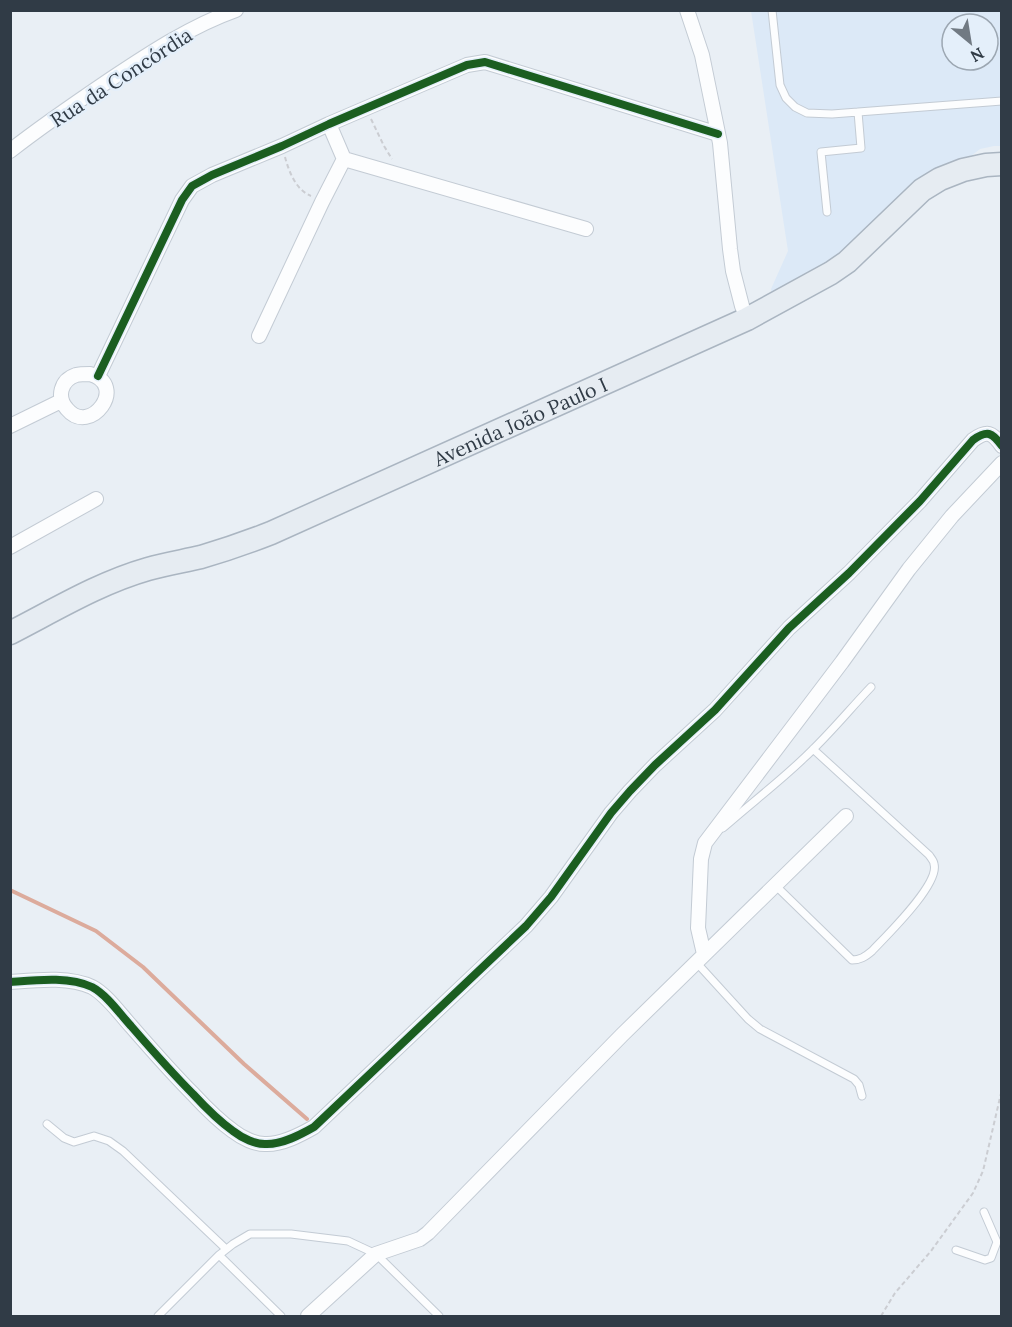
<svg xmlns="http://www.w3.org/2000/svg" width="1012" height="1327" font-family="Lora,serif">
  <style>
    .built { fill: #dce9f7; fill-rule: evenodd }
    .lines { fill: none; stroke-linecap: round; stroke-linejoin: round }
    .stream { stroke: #dcab9c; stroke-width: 4 }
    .service-casing { stroke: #c3cbd4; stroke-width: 9 }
    .minor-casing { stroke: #c3cbd4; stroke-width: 16 }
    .primary-casing { stroke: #aab5c1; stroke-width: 25 }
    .path { stroke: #cbcdd2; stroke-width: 2; stroke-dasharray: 4.5 3; stroke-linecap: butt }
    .service { stroke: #fcfdfe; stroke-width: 7 }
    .minor { stroke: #fcfdfe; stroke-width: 14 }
    .primary { stroke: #e6ecf2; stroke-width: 22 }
    .cycleway-casing { stroke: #e4effa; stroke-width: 11 }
    .cycleway { stroke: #1b5e20; stroke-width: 8 }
    .labels { text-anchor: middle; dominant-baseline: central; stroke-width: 5; stroke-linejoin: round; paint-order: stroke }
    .street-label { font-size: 20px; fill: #303b46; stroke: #e4effa }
  </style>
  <rect width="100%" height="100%" fill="#e9eff5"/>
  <path class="built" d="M751,11H1001V146H994L980,149L843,257L772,294L771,289L788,251ZM952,24H988V60H952Z"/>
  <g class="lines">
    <path class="stream" d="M10,890L96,931L143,967L244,1064L307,1119"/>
    <defs>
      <path id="service" d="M772,10L780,85L786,98L795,107L807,113L832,114L1002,101
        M827,212L821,152L861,148L858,112
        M723,828C750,804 778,783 804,758C828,736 849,710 871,687
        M775,885L852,960C860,960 865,957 872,951C886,936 940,884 934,864C934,861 931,858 929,855L813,749
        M696,962L748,1019L760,1029L854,1079L859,1085L862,1096
        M47,1124L64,1138L74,1142L94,1136L109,1141L123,1151L226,1249
        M956,1250L985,1260L991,1258L997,1242L984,1212
        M219,1255L281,1316
        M158,1316L219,1255L233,1244L250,1234H291L348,1241L376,1254L439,1316"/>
      <path id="minor" d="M687,10L702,55L720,143L730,249L733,271L742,306L747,319
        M329,124L344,159
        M10,151C43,125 77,102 111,79C150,53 191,26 236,10
        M259,336L322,202L344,159L586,229
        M90,374C129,385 90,437 67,409C56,397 61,380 76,375C80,374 85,374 90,374Z
        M98,376L182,200L192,186L212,175L282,146L329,124L467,65L485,62L718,134
        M10,426L61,401
        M10,547L96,499
        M704,954L698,928L701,859L705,843L842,662L909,569L952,516L1002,463
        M10,982C36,980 69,976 92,987C107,995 120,1014 131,1026C151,1049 171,1072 193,1094C205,1107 219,1121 233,1131C242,1138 256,1145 267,1144C283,1144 300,1135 314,1127L526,926L551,897L611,813L630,791L655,765L715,710L789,628L849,573L920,501L973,440C987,430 992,432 1002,446
        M308,1316L376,1254L420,1239L428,1233L622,1035L846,816"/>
      <g id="primary">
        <path id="s1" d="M10,633C55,610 99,583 148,569C165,564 184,561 201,557C225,550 248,542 271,533L747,319L831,273L847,262L922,190L940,179L963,170L986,165L1002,164"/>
      </g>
    </defs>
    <use href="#service" class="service-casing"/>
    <use href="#minor" class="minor-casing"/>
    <use href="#primary" class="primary-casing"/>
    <path class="path" d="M371,119L384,146L392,159
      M285,157C289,172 296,190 311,196
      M881,1316L895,1293L931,1251L973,1193L983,1171L1002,1089"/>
    <use href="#service" class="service"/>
    <use href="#minor" class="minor"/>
    <use href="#primary" class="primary"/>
    <defs>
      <path id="cycleway" d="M98,376L182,200L192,186L212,175L282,146L329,124L467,65L485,62L718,134
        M10,982C36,980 69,976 92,987C107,995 120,1014 131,1026C151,1049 171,1072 193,1094C205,1107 219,1121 233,1131C242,1138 256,1145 267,1144C283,1144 300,1135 314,1127L526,926L551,897L611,813L630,791L655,765L715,710L789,628L849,573L920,501L973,440C987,430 992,432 1002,446"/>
    </defs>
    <use href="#cycleway" class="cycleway-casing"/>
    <use href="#cycleway" class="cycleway"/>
  </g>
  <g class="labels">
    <g class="street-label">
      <text transform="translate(121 77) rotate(-33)">Rua da Concórdia</text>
      <text stroke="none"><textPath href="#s1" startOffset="554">Avenida João Paulo I</textPath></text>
    </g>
  </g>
  <rect width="1012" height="1327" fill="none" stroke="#303b46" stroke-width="24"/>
  <g transform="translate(970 42) rotate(150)"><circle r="28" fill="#e4effa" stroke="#9ca7b2" stroke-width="1.5"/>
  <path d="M0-4.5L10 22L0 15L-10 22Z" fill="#717a83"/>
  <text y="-9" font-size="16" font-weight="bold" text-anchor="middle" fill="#303b46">N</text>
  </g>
</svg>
